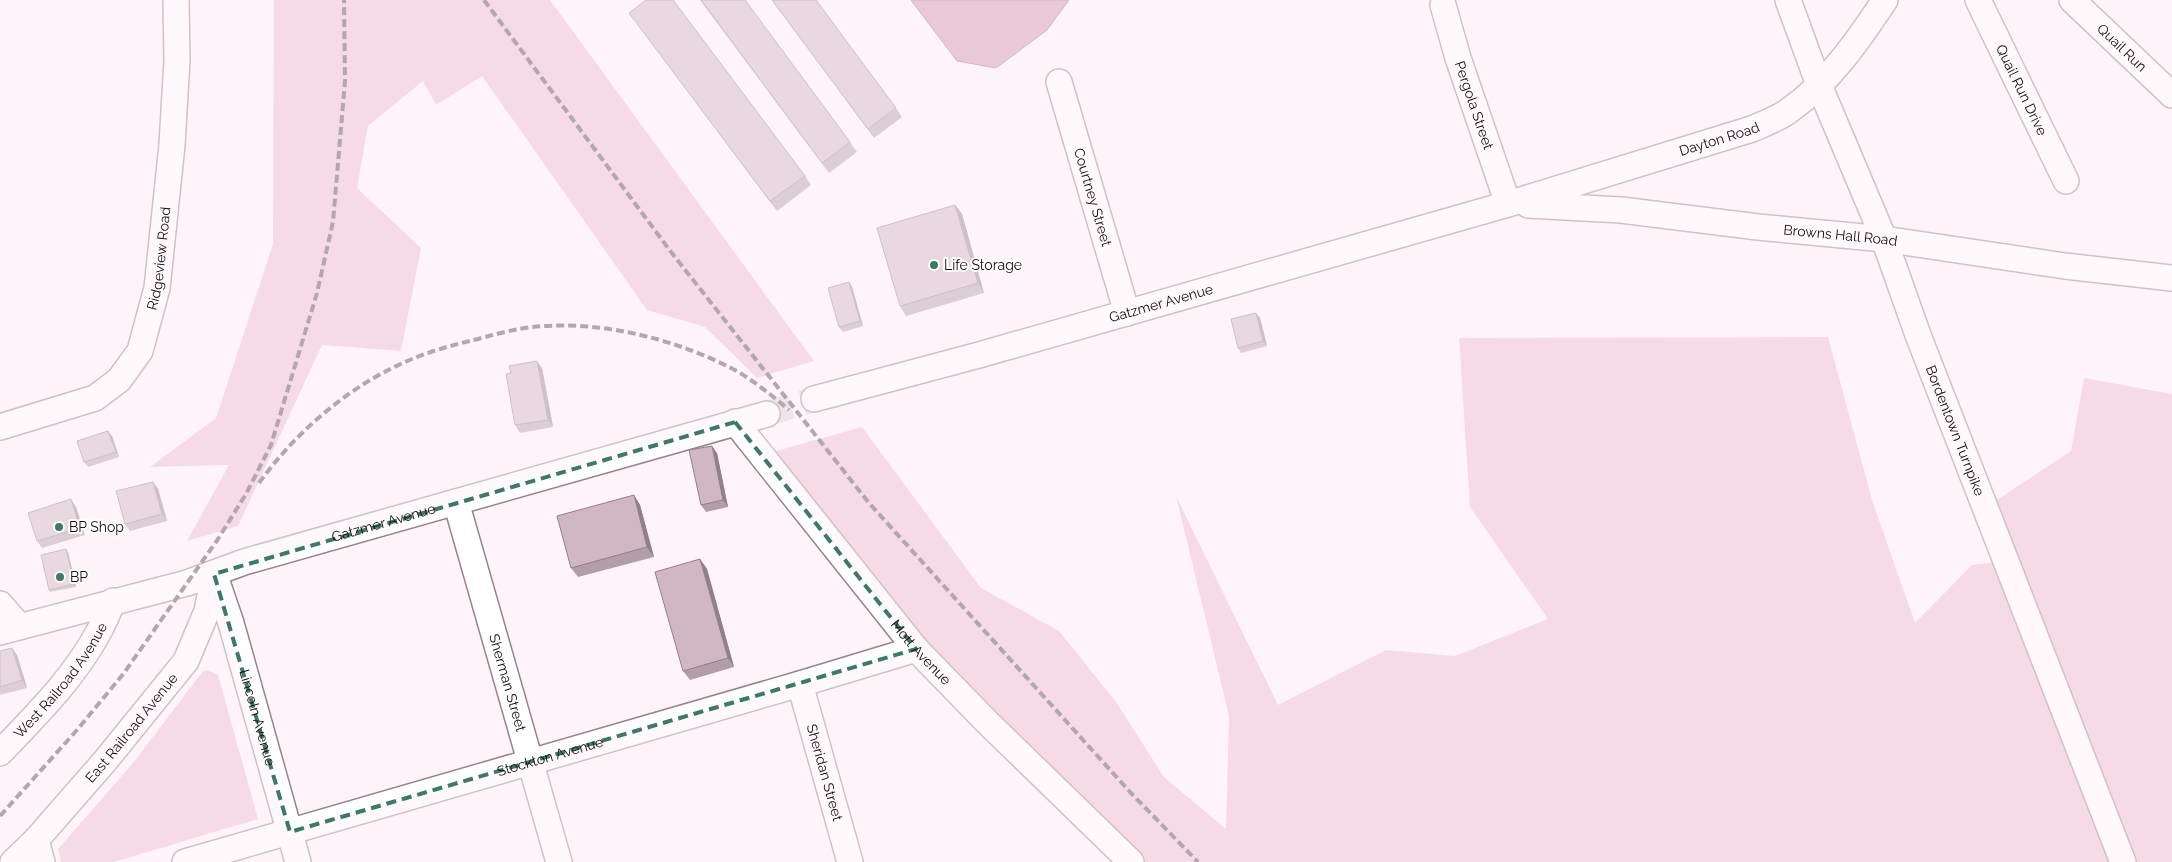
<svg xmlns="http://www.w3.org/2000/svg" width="2172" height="862" font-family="Raleway,sans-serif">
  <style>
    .green { fill: #eabcd1 }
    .water { fill: #ce95b0; stroke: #976c80 }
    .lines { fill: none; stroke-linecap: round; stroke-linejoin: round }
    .minor-tunnel { stroke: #dcd1d6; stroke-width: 25; stroke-dasharray: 25 12; stroke-linecap: butt }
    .minor-casing { stroke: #99828d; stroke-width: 28 }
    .minor { stroke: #fff; stroke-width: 25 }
    .rail { stroke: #53494e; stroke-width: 4; stroke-dasharray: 8 4; stroke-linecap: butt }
    .wall { fill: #b39da8 }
    .shaded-wall { fill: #928088 }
    .building { fill: #d0b7c3; stroke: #928088 }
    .marked { fill: none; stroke: #3d7964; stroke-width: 4; stroke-dasharray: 10 6; stroke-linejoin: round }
    .poi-dot { fill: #3d7964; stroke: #fff; stroke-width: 2 }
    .labels { text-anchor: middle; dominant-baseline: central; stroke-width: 4; stroke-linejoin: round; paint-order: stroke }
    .street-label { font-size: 14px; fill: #160d11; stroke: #fff }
    .poi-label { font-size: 14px; fill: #160d11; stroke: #fff; text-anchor: start }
  </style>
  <rect width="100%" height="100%" fill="#fff4f9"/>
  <path class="green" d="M274,0H550L814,361L757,378L705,327L647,310L482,76L436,105L423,81L368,126L357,188L421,248L401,351L322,345L238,526L187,541L229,465L150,467L216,418L273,244Z
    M1828,337L1872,500L1915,623L1972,565L2005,561L1986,507L2071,451L2084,378L2172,394V862H1128L915,644L769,453L862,427L981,588L1059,631L1116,702L1164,777L1226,829L1229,716L1176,496L1278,705L1386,650L1455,656L1548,619L1470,507L1459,338Z
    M207,670L218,675L258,819L114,862H61L58,849L133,763L203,671Z"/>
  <path class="water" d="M911,0H1069L1047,30L996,68L957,61Z"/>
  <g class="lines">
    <path class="minor-tunnel" d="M767,414L814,399"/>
    <defs>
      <g id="minor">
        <path id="s1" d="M1788,0L1819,85L1884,239L1918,335L2123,862"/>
        <path id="s2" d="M1978,0L2066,181"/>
        <path id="s3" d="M2072,0L2172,95"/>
        <path id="s4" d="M1443,5L1458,58L1508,204"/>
        <path id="s5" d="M1059,82L1127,313"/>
        <path id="s6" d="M1528,205L1621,210L1758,227L1884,239L2065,266L2172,278"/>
        <path id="s7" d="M814,399L979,355L1508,204L1752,129C1763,124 1777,119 1787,112C1829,83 1857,42 1885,0"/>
        <path id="s8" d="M735,422L916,649L986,721L1131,862"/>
        <path id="s9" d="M0,427L95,398L119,380L140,351L157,288L172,145L177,60L176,0"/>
        <path id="s10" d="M456,502L559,862"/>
        <path id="s11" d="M215,576L231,623L298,862"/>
        <path d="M0,604L19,626"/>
        <path id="s12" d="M0,632L187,583L244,562L767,414"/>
        <path id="s13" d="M800,684L850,862"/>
        <path id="s14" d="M0,753C35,716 74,678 98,633C104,623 108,612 113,601"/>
        <path d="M36,840L42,862"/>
        <path id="s15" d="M13,862L36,840L105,761L186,661L207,611L214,574"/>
        <path id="s16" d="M185,862L800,684L916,649"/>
      </g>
    </defs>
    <use href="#minor" class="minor-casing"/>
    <use href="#minor" class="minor"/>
    <path class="rail" d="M484,0L671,252L869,503L1130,792L1198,862
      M259,483C298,429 355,381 417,357C437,349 457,344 478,339C496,334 515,329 533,327C599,320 672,338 731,368C752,379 770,394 789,410
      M0,816L77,730L124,673L218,539L246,494L271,445L317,293L333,222L345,81L344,0"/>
  </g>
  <path class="wall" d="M700,0L850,142L857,152L829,173Z
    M772,0L896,108L902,117L874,138Z
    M636,22L805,176L811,185L777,211Z
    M955,205L962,214L984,293L906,316L900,306Z
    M849,282L852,287L863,326L843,332L839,327Z
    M1256,313L1260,318L1267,346L1241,353L1238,348Z
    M542,368L553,427L520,433L515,425Z
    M112,436L119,457L88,467L84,462Z
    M717,453L728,507L706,512L701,505Z
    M153,482L158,489L167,521L130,531L125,524Z
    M634,495L640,505L654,557L578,577L571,568Z
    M76,507L85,535L42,548L37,541Z
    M68,552L76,587L50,592L49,590Z
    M700,559L707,569L734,667L690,680L683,671Z
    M0,651L17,655L27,688L0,695Z"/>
  <path class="shaded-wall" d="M955,205L962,214L984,293L978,283Z
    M849,282L852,287L863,326L860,321Z
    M1256,313L1260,318L1267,346L1263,341Z
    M537,361L542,368L553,427L548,420Z
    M108,431L112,436L119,457L116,452Z
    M712,446L717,453L728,507L723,500Z
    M153,482L158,489L167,521L162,514Z
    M634,495L640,505L654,557L647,547Z
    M71,499L76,507L85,535L80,528Z
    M66,549L68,552L76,587L74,584Z
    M700,559L707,569L734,667L728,658Z
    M12,648L17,655L27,688L22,680Z"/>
  <path class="building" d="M646,0H673L805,176L770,201L629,13Z
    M701,0H745L850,142L822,163Z
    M772,0H816L896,108L868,129Z
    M955,205L978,283L900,306L877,228Z
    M849,282L860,321L839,327L828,288Z
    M1256,313L1263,341L1238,348L1231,319Z
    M537,361L548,420L515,425L506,374L511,373L509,366Z
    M108,431L116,452L84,462L77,441Z
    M712,446L723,500L701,505L689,450Z
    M153,482L162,514L125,524L116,491Z
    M634,495L647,547L571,568L557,516Z
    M71,499L80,528L37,541L28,513Z
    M66,549L74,584L49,590L41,555Z
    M700,559L728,658L683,671L655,572Z
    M12,648L22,680L0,687V651Z"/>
  <path d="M0 0H2172V862H0ZM735,422L916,649L290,832L214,574Z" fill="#fff4f9" fill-opacity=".55" fill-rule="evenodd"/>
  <path class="marked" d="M735,422L916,649L290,832L214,574Z"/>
  <g class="poi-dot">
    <circle cx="934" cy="265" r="5"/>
    <circle cx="59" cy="527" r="5"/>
    <circle cx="60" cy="577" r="5"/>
  </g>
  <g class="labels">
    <g class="street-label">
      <text stroke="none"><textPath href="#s3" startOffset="69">Quail Run</textPath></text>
      <text stroke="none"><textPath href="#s2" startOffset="100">Quail Run Drive</textPath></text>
      <text stroke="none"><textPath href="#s4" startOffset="105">Pergola Street</textPath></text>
      <text stroke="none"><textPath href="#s7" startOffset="942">Dayton Road</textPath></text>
      <text stroke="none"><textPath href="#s5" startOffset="120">Courtney Street</textPath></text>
      <text stroke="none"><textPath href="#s6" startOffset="314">Browns Hall Road</textPath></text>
      <text stroke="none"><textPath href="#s9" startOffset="260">Ridgeview Road</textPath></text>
      <text stroke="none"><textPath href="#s7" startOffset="360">Gatzmer Avenue</textPath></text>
      <text stroke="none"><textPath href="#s1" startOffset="462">Bordentown Turnpike</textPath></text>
      <text stroke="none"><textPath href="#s12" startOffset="399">Gatzmer Avenue</textPath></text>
      <text stroke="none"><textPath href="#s8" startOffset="296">Mott Avenue</textPath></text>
      <text stroke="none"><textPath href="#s14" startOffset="95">West Railroad Avenue</textPath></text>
      <text stroke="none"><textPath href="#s10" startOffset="188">Sherman Street</textPath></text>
      <text stroke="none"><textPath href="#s11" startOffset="148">Lincoln Avenue</textPath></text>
      <text stroke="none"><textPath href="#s15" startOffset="179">East Railroad Avenue</textPath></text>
      <text stroke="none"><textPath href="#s16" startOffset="380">Stockton Avenue</textPath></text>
      <text stroke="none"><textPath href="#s13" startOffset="92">Sheridan Street</textPath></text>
    </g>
    <g class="poi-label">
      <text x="944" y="265">Life Storage</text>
      <text x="69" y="527">BP Shop</text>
      <text x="70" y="577">BP</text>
    </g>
  </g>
</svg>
